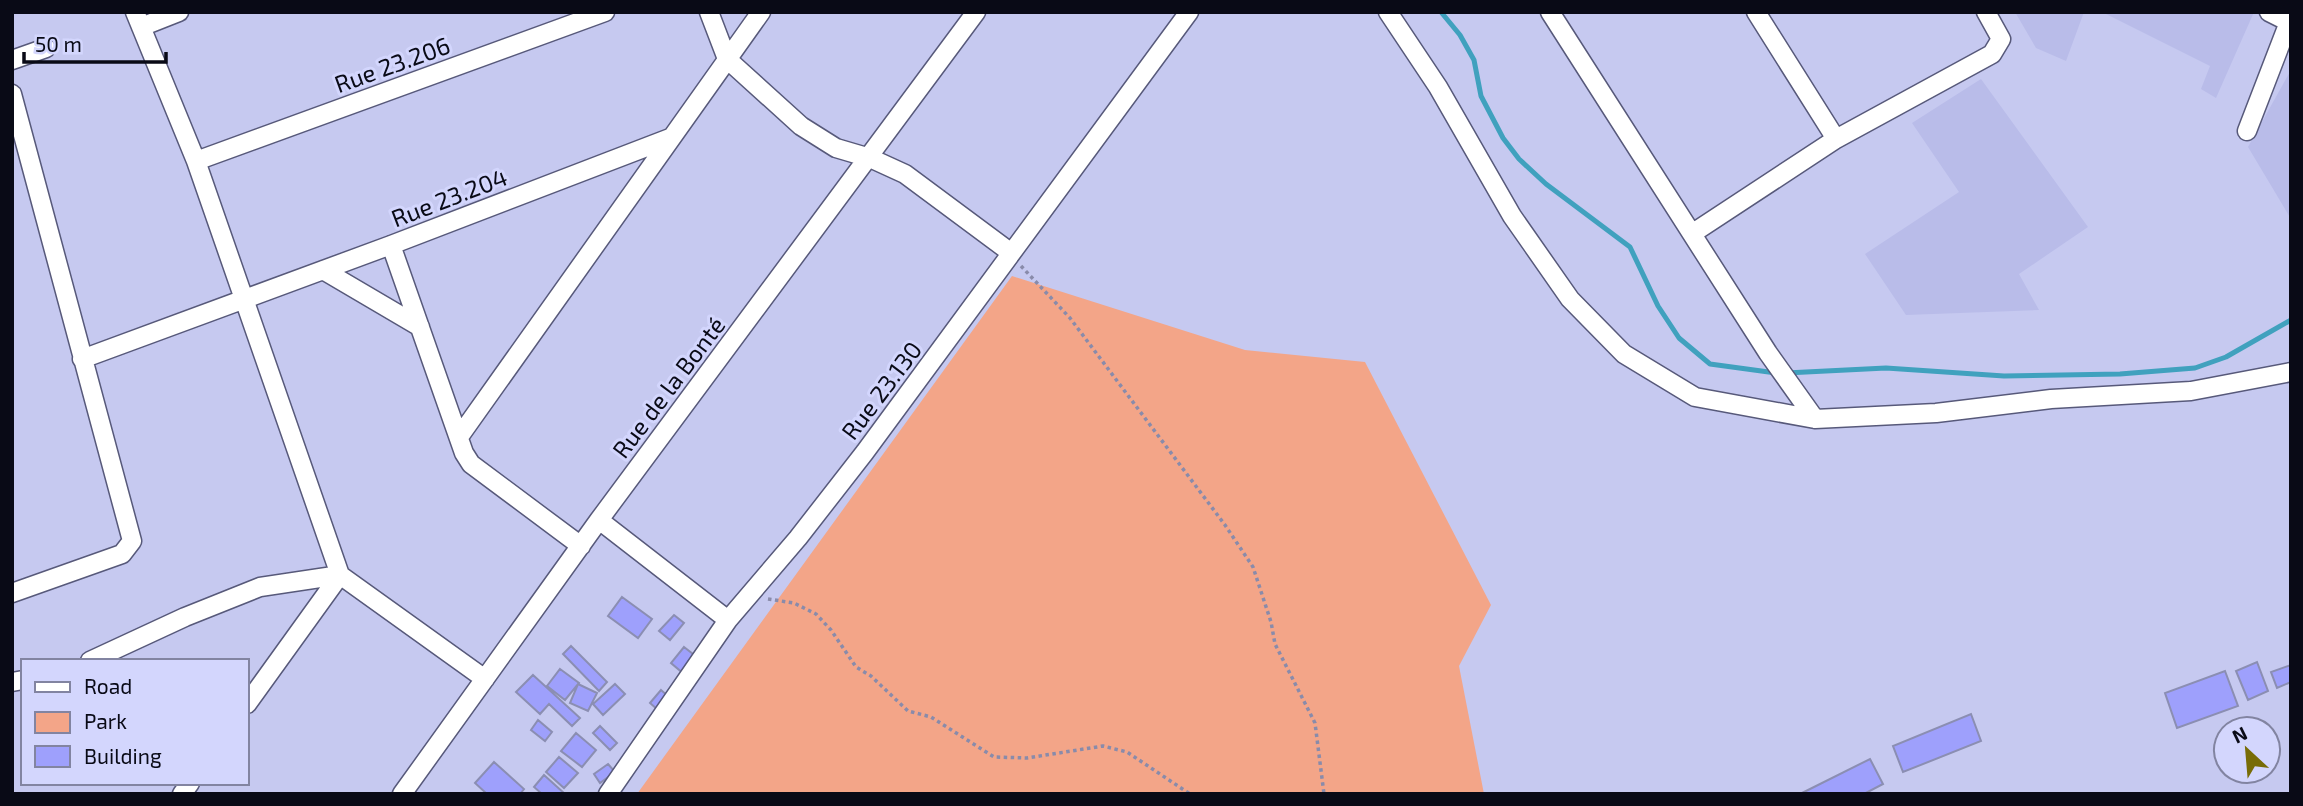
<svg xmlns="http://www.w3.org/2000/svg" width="2303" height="806" font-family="'Exo 2',sans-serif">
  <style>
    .built { fill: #b9bce9 }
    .green { fill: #f3a588 }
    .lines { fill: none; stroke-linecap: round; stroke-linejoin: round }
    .stream { stroke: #40a1be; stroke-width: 5 }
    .building { fill: #9ea0fc; stroke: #8b8eb2; stroke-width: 2 }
    .minor-casing { stroke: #57597a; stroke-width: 21 }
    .path { stroke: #898baa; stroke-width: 3.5; stroke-dasharray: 3.5 3.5; stroke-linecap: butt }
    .minor { stroke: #fff; stroke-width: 18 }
    .labels { text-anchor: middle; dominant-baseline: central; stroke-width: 6; stroke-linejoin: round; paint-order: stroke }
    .street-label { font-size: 24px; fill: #090a16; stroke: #d3d6fd }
  </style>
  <rect width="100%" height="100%" fill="#c6c9f0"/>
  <path class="built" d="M2015,12H2084L2066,61L2036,48Z
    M2102,12H2254L2216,98L2201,89L2210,66Z
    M2291,70V219L2248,147Z
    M1981,79L2088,227L2019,274L2039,310L1906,315L1865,254L1959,192L1912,123Z"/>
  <path class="green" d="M1012,276L1245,350L1365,362L1491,605L1459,666L1484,794H637Z"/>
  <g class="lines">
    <path class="stream" d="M1441,12L1460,35L1474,60L1481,96L1503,138L1519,159L1546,184L1630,247L1658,306L1679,338L1710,364L1776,373
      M1786,373L1886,368L2004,376L2120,374L2195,368L2226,357L2291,320"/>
  </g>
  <path class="building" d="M622,597L652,619L638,638L608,616Z
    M674,615L684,623L670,640L659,631Z
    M571,646L607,682L599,691L563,654Z
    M684,647L698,658L684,674L671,663Z
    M2257,662L2268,691L2248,700L2236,671Z
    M2291,665V682L2277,688L2271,672Z
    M560,669L579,683L565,700L547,686Z
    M2225,671L2238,706L2177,728L2165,693Z
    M533,675L580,718L572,726L549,704L540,714L516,692Z
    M578,684L597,693L588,711L570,703Z
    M615,684L625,694L603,715L593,704Z
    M661,690L669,697L658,710L650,703Z
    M1971,714L1981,741L1903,772L1893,746Z
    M538,720L552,732L545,741L531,730Z
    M600,726L617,743L610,750L593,733Z
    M576,733L596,750L582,767L561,751Z
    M559,757L578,773L564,788L546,772Z
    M1870,759L1883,784L1864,794H1800Z
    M494,762L524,789L520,794H487L475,783Z
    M608,764L615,772L600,783L594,774Z
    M544,775L565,794H542L534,787Z"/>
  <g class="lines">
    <defs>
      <path id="minor" d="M135,12L196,161L340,575L485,679
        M709,12L727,59L801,126L836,148L870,158L905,174L1010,252
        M1388,12L1438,87L1512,216L1570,299L1624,354L1695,397L1815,419L1936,413L2051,399L2191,391L2291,372
        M1550,12L1768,353L1815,419
        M1756,12L1836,139L1992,54L2001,39L1986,12
        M2269,12L2289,22L2291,19
        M141,27L179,12
        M12,60L46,48
        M12,94L132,541L122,554L12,593
        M2247,131L2289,22
        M196,161L605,12
        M1693,233L1836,139
        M391,245L464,453L471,464L581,546
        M323,270L420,327
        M82,359L391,245L670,138
        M459,437L761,12
        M599,520L728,620
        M90,661L185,617L260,587L340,575
        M12,682L23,680
        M247,704L340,575
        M182,794L190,783
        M402,794L599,520L976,12
        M608,794L728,620L798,538L865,452L1189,12"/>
    </defs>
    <use href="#minor" class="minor-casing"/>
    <path class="path" d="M1021,266L1070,318L1225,525L1253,567L1271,622L1275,644L1315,723L1324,794
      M768,599L794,603L816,614L831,630L856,667L871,676L908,711L931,717L994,757L1027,758L1103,746L1127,752L1190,794"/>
    <use href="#minor" class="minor"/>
  </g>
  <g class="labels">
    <g class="street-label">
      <text transform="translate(392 64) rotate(-20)">Rue 23.206</text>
      <text transform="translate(449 197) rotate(-21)">Rue 23.204</text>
      <text transform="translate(668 387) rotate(-53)">Rue de la Bonté</text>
      <text transform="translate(881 390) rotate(-53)">Rue 23.130</text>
    </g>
  </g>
  <rect width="2303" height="806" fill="none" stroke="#090a16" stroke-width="28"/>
  <rect x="21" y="659" width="228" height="126" fill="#d3d6fd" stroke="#8284a1" stroke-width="2"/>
  <rect x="35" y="682" width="35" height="10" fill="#ffffff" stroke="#8284a1" stroke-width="2"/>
  <text x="84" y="694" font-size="21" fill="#090a16">Road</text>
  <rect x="35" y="712" width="35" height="21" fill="#f3a588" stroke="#8284a1" stroke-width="2"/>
  <text x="84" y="729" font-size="21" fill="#090a16">Park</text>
  <rect x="35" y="746" width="35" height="21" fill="#9ea0fc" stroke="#8284a1" stroke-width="2"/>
  <text x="84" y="764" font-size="21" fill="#090a16">Building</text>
  <g transform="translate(2247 750) rotate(334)"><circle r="33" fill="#d3d6fd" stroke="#8284a1" stroke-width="2"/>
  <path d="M0-5L12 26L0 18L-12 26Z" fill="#786c07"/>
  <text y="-10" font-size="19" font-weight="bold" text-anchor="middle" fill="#090a16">N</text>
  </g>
  <path d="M24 52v10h142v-10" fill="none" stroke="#090a16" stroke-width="3.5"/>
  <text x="35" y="52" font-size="21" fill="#090a16" stroke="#d3d6fd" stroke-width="5" paint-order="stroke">50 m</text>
</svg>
